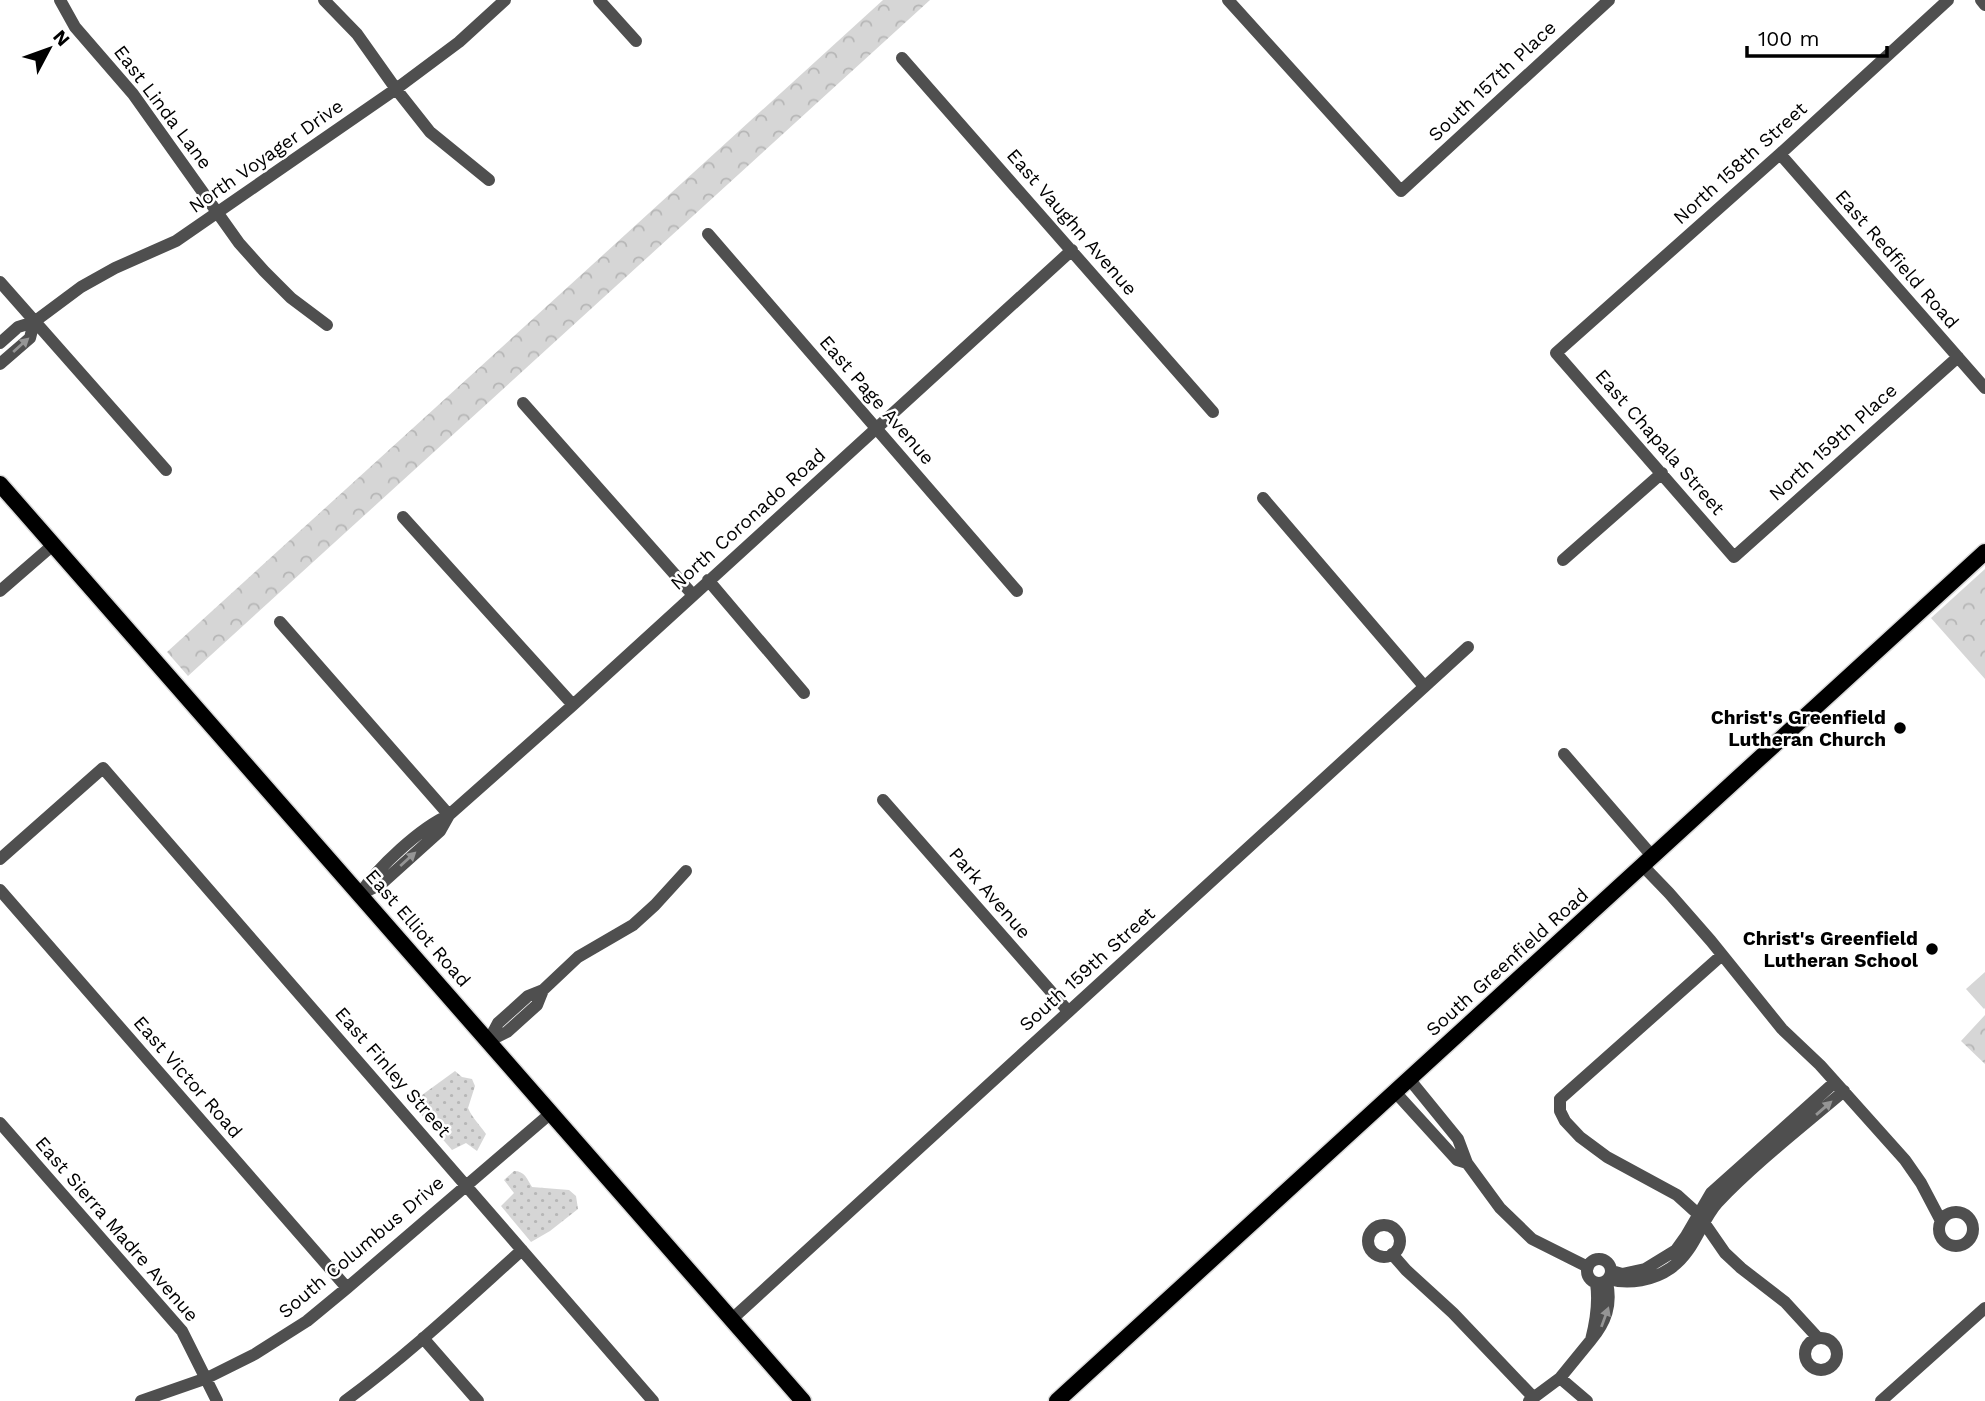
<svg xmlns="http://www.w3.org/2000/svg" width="1985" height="1401" font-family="'Work Sans',sans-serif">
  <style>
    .grass { fill: url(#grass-dots) }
    .park { fill: url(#park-crowns) }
    .pitch { fill: #d6d6d6 }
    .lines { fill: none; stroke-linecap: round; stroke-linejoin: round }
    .major-casing { stroke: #dbdbdb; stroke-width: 19 }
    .minor { stroke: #4f4f4f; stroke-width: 12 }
    .major { stroke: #000; stroke-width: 16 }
    .oneway { fill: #959595 }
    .poi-dot { fill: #000; stroke: #fff; stroke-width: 2.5 }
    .labels { text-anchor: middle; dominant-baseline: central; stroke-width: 5; stroke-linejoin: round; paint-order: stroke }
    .street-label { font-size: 19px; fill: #000; stroke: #fff }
    .poi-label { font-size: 19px; font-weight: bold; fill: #000; stroke: #fff; text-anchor: end }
  </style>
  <defs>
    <pattern id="grass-dots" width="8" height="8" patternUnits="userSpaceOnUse" patternTransform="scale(1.75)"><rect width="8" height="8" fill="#d6d6d6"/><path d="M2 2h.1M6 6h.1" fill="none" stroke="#b6b6b6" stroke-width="1.8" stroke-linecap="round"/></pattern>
    <pattern id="park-crowns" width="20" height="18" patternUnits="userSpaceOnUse" patternTransform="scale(1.75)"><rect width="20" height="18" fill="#d6d6d6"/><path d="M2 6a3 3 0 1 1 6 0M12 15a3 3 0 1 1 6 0" fill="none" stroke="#b6b6b6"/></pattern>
  </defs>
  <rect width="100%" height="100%" fill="#fff"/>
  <path class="grass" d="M455,1071L462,1077L472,1079L475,1086L468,1108C473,1119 480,1125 486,1134L477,1151L466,1143L452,1150L411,1103Z
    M514,1171C525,1171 527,1179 532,1187L569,1190L576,1196L578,1209L550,1231L531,1242L501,1206L514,1193L504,1180Z"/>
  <path class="park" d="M883,0H930L188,676L167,652Z
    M1985,569V679L1931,618Z
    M1985,1015V1064L1961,1041Z"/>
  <path class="pitch" d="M1985,972V1008L1984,1009L1966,989Z"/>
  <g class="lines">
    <defs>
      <path id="major" d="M0,484L803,1401
        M1057,1401L1985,552"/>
    </defs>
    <use href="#major" class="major-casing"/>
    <path class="minor" d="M60,0L75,27L133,94L239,243L264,271L291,298L327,325
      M324,0L357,34L396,89L430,132L489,180
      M599,0L636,41
      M1228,0L1401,191L1609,0
      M1948,0L1780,154L1556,353L1734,557L1958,357
      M1981,0L1985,5
      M902,58L1213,412
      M1780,154L1985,388
      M708,234L1017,591
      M0,282L166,470
      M0,343L18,327L34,322L81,287L115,268L176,241L396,89L459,42L505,0
      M0,364L30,338L34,322
      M523,403L693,595
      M1263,498L1424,686
      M403,517L573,705
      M1563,560L1662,473
      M708,580L804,693
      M0,591L53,545
      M280,622L449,815
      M1564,754L1653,857
      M883,800L1068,1011
      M0,859L103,768L653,1401
      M1643,866L1669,893L1711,941L1782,1029L1820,1065L1905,1160L1921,1183L1941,1221
      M0,890L347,1288
      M362,893L380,885L440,831L449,815
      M360,894C378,867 420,828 449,815L573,705L1072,250
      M1722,955L1560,1099V1111L1565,1121L1580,1137L1607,1157L1677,1195L1698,1214L1725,1253L1741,1268L1785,1302L1818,1338
      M489,1041L507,1032L537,1005L543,990
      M488,1042L498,1023L528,996L543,990L578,957L633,925L655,905L686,871
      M1410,1080L1458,1139L1467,1163L1500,1208L1532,1239L1588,1267
      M1396,1093L1457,1160L1467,1163
      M0,1123L182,1331L217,1401
      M1939 1229a17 17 0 1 1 34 0a17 17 0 1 1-34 0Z
      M1368 1241a16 16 0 1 1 32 0a16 16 0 1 1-32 0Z
      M1392,1254L1406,1270L1453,1313L1533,1397
      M1587 1271a12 12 0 1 1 24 0a12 12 0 1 1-24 0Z
      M1612,1271L1622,1274L1645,1269L1676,1250L1686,1236L1711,1193L1835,1082
      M1609,1279C1629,1285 1654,1280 1671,1268C1695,1251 1700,1222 1718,1202C1755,1163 1803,1126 1844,1091
      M1596,1283C1599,1303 1596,1321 1591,1340C1606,1322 1612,1305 1607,1282
      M732,1319L1468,647
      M423,1338L478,1401
      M1805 1354a16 16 0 1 1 32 0a16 16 0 1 1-32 0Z
      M1560,1378L1587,1401
      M141,1401L207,1378L255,1354L307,1321L347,1288L551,1113
      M345,1401C408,1355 464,1302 522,1250
      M1529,1401L1560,1378L1591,1340
      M1881,1401L1985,1308"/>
    <use href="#major" class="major"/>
  </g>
  <defs><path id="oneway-solid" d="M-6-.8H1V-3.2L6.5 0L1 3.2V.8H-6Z" transform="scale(1.75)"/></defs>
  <g class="oneway">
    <use href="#oneway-solid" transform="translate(21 345) rotate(-42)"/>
    <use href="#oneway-solid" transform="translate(408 859) rotate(-42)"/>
    <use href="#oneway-solid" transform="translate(1824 1108) rotate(-41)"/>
    <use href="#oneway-solid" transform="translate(1605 1317) rotate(-70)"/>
  </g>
  <g class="poi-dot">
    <circle cx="1900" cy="728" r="7"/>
    <circle cx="1932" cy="949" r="7"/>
  </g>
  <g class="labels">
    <g class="street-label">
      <text transform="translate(1492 81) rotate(-43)">South 157th Place</text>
      <text transform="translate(163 107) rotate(53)">East Linda Lane</text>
      <text transform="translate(266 156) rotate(-35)">North Voyager Drive</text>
      <text transform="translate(1740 163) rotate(-42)">North 158th Street</text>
      <text transform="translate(1072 222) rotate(49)">East Vaughn Avenue</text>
      <text transform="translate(1897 259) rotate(49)">East Redfield Road</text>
      <text transform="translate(877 400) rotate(49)">East Page Avenue</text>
      <text transform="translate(1660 442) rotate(49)">East Chapala Street</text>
      <text transform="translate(1833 442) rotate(-42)">North 159th Place</text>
      <text transform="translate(748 519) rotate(-42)">North Coronado Road</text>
      <text transform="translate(990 893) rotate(49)">Park Avenue</text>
      <text transform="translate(418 928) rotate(49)">East Elliot Road</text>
      <text transform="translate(1507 962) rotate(-42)">South Greenfield Road</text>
      <text transform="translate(1087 969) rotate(-42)">South 159th Street</text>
      <text transform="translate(393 1072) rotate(49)">East Finley Street</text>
      <text transform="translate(188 1077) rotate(49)">East Victor Road</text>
      <text transform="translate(117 1229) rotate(49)">East Sierra Madre Avenue</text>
      <text transform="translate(361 1247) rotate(-40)">South Columbus Drive</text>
    </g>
    <g class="poi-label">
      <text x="1886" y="717">Christ's Greenfield<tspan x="1886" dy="22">Lutheran Church</tspan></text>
      <text x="1918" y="938">Christ's Greenfield<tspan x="1918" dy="22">Lutheran School</tspan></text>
    </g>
  </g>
  <g transform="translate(49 49) rotate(49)" stroke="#ffffff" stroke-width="5" paint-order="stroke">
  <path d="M0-5L12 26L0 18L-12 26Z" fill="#000000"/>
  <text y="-10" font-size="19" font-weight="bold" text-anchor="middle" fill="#000000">N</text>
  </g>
  <path d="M1747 46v10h140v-10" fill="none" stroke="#000000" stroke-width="3.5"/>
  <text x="1758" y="46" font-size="21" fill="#000000" stroke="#ffffff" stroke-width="5" paint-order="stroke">100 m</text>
</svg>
